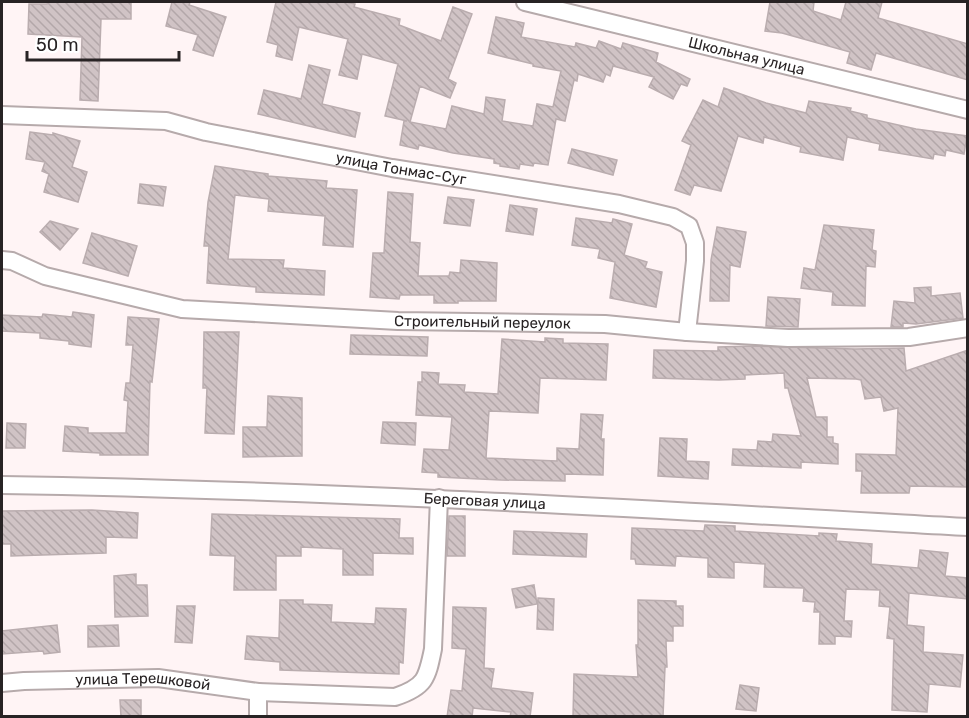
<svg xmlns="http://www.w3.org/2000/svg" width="969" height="718" font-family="Rubik,sans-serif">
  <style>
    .building { fill: url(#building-back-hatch); stroke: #baadaf; stroke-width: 1.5 }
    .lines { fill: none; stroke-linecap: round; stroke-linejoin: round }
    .street-casing { stroke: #b6aaab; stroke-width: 20 }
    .street { stroke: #fff; stroke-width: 16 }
    .labels { text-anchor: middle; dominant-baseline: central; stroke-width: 4.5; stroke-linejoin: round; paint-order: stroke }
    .street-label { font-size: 15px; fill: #282324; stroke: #fff }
  </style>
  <defs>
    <pattern id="building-back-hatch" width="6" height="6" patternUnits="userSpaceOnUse" patternTransform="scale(1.5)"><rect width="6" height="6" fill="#d0c3c5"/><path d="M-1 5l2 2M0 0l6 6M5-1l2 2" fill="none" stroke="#b3a7a9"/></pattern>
  </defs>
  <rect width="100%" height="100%" fill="#fff4f5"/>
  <path class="building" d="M48,2H131V19H101L98,101L80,100L82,37L28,34L29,4H47Z
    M172,2H190L189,5L226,17L213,56L193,50L198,35L166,26Z
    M276,2H346L355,4L354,7L400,19L399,25L441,41L453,7L472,14L448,79L456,83L450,98L420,86L410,122L446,129L452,106L484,114L486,97L505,100L502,121L533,126L537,104L553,107L561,71L533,66V64L488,53L496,17L524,23L521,37L575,47L576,43L596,48L599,41L621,49L623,43L658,53L656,62L690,79L687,86L681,84L673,99L649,87L654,77L613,66L610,76L606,74L603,82L578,74L577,81L574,80L565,121L556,119L548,165L534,163L533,166L520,164L519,169L500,166V164L494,163V159L453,153L419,145L418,149L400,145L404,121H407L385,116L398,64L362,54L357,79L339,75L348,39L299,27L292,60L276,56L278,45L267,42Z
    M770,2H814L813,11L841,20L846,2H882L878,18L968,44V80L876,53L871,70L847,63L850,52L782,33L765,31Z
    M309,65L330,70L322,104L360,113L355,137L258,114L264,90L301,99Z
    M724,88L766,103L806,113L809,101L851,108L850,111L867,115V118L916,129L967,136L964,154L946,150L945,156L934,154L933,159L879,150L880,144L847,137L843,160L800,152L801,147L764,137L763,143L738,136L721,191L694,185L690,195L675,190L691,145L682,141L703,100L718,107Z
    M30,132L53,135V133L80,141L72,167L87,172L78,202L44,192L49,174L42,171L45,162L26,159Z
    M572,149L617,160L613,175L568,163Z
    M215,166L268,174V176L327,181L326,188L357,190L353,247L323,245L325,216L268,211L269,199L235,195L228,259L284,260L283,268L325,271L324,295L256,292V287L207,283L209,246H204L208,202Z
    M140,184L166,187L163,206L138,203Z
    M388,192L413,194L410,242L420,243L418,276H449L450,272L460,273L461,260L497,263L496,301H458V303H434V295H400L399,299L370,297L373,253H384Z
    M448,197L474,200L470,226L444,223Z
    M510,205L537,209L533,235L506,231Z
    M576,218L612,223L613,219L632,224L624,255L647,262L645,268L662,272L656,307L610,298L615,262L598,258L600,249L572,245Z
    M50,221L78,229L60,250L40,232Z
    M824,225L874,230L872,250L876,251L875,267L866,266L865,306L832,305L833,292L801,288L804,268L815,270Z
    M717,227L746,232L740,267L730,265L729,301H710L711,260Z
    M92,233L137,246L128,276L83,263Z
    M931,287V296L960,293L963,318L916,324L903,323V327H891L894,301L915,303L914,288Z
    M768,297L800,299L798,327L766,326Z
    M73,312L94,315L91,347L69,344V341L40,338V333L2,331V315L42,317L43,314L72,317Z
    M128,317L159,319L152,382L150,381L148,455H100V453L63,451L65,426L88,428V433H126L128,401L124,400L126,383H130L133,345H126Z
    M204,332H239L234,434L205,433L207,388H203Z
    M351,335L428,337L427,356L350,354Z
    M545,338L563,339V343L608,344L606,380L540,378L538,413L489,411L486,458L557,461V448L579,449L581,414L603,415L601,439H604L603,475L565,474V481L501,480L438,477V473L422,472L424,449L449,450L452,417L416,415L418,382H422V372L439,373L438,384L465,385L464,392L498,394L502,339L545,342Z
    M753,346L855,349L904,348L906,371L968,350V487L910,486L909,493H861L862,471H856V454L896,455L898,408L884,411L881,397L865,399L861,380L856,379L807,378L816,417H827V437H833V443L838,444V464L801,462V468L732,465L733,449L757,450L758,441L772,442L773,434L801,436L788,388H785L784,373L745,375V379L719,380L653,378L654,350L718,351V347Z
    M268,396L302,398V456L243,457V427H267Z
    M383,422L416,423L415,445L381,443Z
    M7,423L26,424L25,448H6Z
    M660,438L687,439L686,461L709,462L708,479L658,476Z
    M92,510L138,513L137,538L106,537V553L11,556V544H2V511Z
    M212,514L400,519L399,538H413V554L373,553V575H343V549L301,547V556H276V590H234L235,556L210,555Z
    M449,516H465V556H447Z
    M705,525L735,526V531L819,536V533L837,534L836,541L872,544L871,564L918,568L920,550L948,553L945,576L968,578V599L909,593L907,625L924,627L923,652L963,655L960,687L929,684L927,712L892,710L894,639L887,638L890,607L879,606L880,590L846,589L844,621H852L851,637L835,636V644H819L820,612H814L815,602L803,601L804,588L764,587L765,564L734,562V578L708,577V558L676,556L675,566L636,564L635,559H631L632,528L704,531Z
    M514,531L587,534L586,557L513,554Z
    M136,574V585H147L148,616L115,617L114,576Z
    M534,585L537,604L516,608L512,589Z
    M538,598L554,599L553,630L537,629Z
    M280,600H303V604L332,605L331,622L375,624L376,608L406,609L403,663L399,662V674L280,670V662L245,659L247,636L279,638Z
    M638,600L676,601V606H683V626H673V641H666L667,667H665L663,717H573L574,674L638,677L636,645H638Z
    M177,606H195L192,643L175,642Z
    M453,607L486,608L484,668L494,669L491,688L533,693L530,717H510L511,712L473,708L472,717H447L451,690L462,691L466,649L452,648Z
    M57,625L60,652L44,654L43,651L2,654V631Z
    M118,625L119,646L88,647V626Z
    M740,685L759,688L756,711L736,709Z
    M120,700H141V717H121Z"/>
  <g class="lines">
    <defs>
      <g id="street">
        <path id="s1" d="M525,2L968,110"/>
        <path id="s2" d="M2,115L166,121L206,132L392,168L619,204L673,217L689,226L695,243V261L687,332"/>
        <path id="s3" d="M2,260L12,261L45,276L182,309L398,321L605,324L687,332L788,338L909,337L968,328"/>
        <path id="s4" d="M2,485C324,490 646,509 968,527"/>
        <path id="s5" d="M2,683L24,681L158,678L258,692V716"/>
        <path d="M258,692L395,697C425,687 427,679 433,649L439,498"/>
      </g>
    </defs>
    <use href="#street" class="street-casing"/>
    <use href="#street" class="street"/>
  </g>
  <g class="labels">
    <g class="street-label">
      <text stroke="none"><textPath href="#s1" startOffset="228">Школьная улица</textPath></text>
      <text stroke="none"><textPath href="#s2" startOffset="404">улица Тонмас-Суг</textPath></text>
      <text stroke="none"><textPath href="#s3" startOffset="488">Строительный переулок</textPath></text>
      <text stroke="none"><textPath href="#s4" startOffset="483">Береговая улица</textPath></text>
      <text stroke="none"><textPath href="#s5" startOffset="141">улица Терешковой</textPath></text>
    </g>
  </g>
  <rect width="969" height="718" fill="none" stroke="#282324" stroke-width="6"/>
  <path d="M27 51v9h152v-9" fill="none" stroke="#282324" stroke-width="3"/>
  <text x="36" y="51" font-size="18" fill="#282324" stroke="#ffffff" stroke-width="4.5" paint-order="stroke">50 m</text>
</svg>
